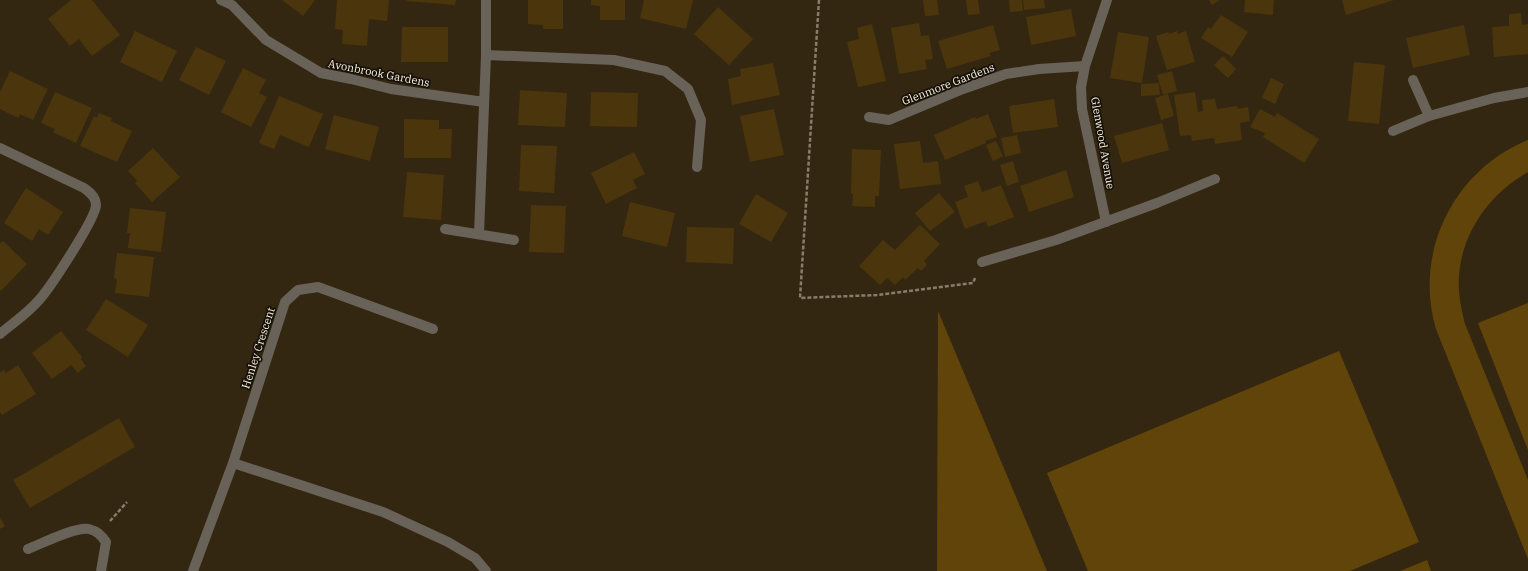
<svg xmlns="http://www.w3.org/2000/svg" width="1528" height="571" font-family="'IBM Plex Serif',serif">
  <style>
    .green { fill: #614409 }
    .building { fill: #4b350c }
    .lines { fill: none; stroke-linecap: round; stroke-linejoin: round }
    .path { stroke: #887d6b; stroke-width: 2.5; stroke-dasharray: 4 2; stroke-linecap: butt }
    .minor { stroke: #696258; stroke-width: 10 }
    .labels { text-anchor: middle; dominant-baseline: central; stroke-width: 3.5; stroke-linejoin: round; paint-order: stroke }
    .street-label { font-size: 11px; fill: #f9f1e3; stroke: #171108 }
  </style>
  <rect width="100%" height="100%" fill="#342711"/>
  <path class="green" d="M1528,140V172C1483,197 1452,247 1460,300C1461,308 1463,316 1465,324L1528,480V559L1436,329C1413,252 1454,170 1528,140Z
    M1528,303V450L1478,323Z
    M938,311L1047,571H937Z
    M1339,351L1419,542L1350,571H1088L1047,473Z
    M1427,560L1431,571H1400Z"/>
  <path class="building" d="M71,0H92L120,35L92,56L79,39L70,46L48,19Z
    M282,0H315L303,16Z
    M337,0H389L387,21L369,19L367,46L342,44L343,30L335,29Z
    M407,0H456L455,5L406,1Z
    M528,0H563V29H543V25L528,24Z
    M591,0H625V20H600V6L591,5Z
    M644,0H693L686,29L640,18Z
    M923,0H937L939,15L925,16Z
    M966,0H978L980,14L968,15Z
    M1009,0H1022L1023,11L1010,12Z
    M1023,0H1044L1045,8L1024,10Z
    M1209,0H1220L1212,5Z
    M1245,0H1274L1273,15L1244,12Z
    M1342,0H1394L1346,15Z
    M718,7L753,39L729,65L694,34Z
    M1071,9L1076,36L1031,45L1026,17Z
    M1521,13L1522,25L1528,24V54L1494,57L1492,27L1509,26V14Z
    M1221,15L1248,32L1232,57L1201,38L1208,27L1211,29Z
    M919,23L921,36L929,35L933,59L925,60L927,69L899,74L891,28Z
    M872,24L886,81L858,87L847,42L859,39L857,28Z
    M993,25L1000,50L989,53L991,56L947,69L938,41Z
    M1464,25L1470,55L1413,68L1406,38Z
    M402,27H448V62H401Z
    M135,31L177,51L162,82L120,62Z
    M1177,31L1178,34L1186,31L1195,62L1167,70L1156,36L1168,32L1169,34Z
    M1118,32L1149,37L1142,83L1110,78Z
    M196,47L226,61L209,95L179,80Z
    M1223,56L1236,69L1228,78L1214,65Z
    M1354,62L1385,65L1379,124L1348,121Z
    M773,63L780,95L732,105L728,79L741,76L740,69Z
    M243,68L266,80L259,93L267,97L251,127L221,112Z
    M10,71L48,89L33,120L20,114L18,118L0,109V92Z
    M1172,71L1177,91L1163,95L1157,75Z
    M1271,78L1284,84L1275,104L1262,98Z
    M1159,83L1160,95L1141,96V84Z
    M520,90L567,93L565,127L518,125Z
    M55,92L92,108L76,143L53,132L55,129L41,123Z
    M591,92L638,93L637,127L590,126Z
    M1195,92L1198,112L1203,111L1202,100L1215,99L1217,109L1237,106L1238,109L1248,107L1250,121L1240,123L1242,140L1215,144L1214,138L1192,141L1191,135L1180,136L1174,95Z
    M1168,94L1174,116L1161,120L1155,98Z
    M279,96L323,114L309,147L280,135L274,149L259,143Z
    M1054,99L1058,127L1013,133L1009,106Z
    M774,109L784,155L750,162L740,116Z
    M1260,109L1275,117L1277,113L1319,139L1304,163L1263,137L1265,133L1250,127Z
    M99,113L112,118L111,121L132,131L117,162L80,146L94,116L97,118Z
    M988,114L997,137L985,141L986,143L945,160L934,135L975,117L976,119Z
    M334,115L379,127L370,161L325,149Z
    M404,119L439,120V129H452L451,158H404Z
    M1162,123L1169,150L1122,163L1114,136Z
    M1017,135L1021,153L1005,157L1001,138Z
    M920,141L923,163L938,161L941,184L900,189L894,144Z
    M996,141L1003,156L993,161L986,145Z
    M521,145L557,146L554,193L519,191Z
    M153,148L180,177L152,202L135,183L137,181L128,171Z
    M852,149L881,150L879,196H875V207L852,206L853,194H851Z
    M634,152L645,174L633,180L637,188L606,204L591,173Z
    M1013,161L1019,182L1007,186L1000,165Z
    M1066,170L1074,197L1029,212L1020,186Z
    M407,172L444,175L441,220L403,217Z
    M978,181L982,192L1001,185L1014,217L988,227L986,221L965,229L955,202L968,197L964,186Z
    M26,188L63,212L48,235L39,229L32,241L4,223Z
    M939,193L955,212L930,231L915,213Z
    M756,194L788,213L771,242L739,224Z
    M630,202L675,213L667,247L622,236Z
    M531,205L566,206L564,253L529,252Z
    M130,208L166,212L161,252L128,248L130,233H127Z
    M920,225L940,244L924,261L927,265L921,271L918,268L905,280L903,277L895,285L887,278L880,285L859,266L883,240L895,250Z
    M687,227L734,228L733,264L686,262Z
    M3,241L27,264L1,291L0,290V243Z
    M117,253L154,257L149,297L115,293L117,279L114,278Z
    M106,299L148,325L128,357L86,330Z
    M61,331L82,357L81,359L86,366L78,373L71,365L52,379L32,353Z
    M18,365L36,394L2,415L0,412V373L4,370L6,373Z
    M119,418L135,447L30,508L13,480Z
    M0,518L5,526L0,529Z"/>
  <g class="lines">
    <path class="path" d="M819,0L800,298L877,295L973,283L975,278
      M110,521L127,502"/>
    <path class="minor" d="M221,0L232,5L266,40L321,73L351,79L391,89L484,102
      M486,55L614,60L665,71L688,89L701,120L697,167
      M1413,80L1429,116
      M869,117L889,120L963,89L1006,74L1039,69L1085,66
      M1393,131L1429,116L1494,98L1528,92
      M0,148L84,188C90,192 96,197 96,205C96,218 50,288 39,300C28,313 13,323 0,334
      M1106,222L1082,109L1081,87L1085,66L1107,0
      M445,229L514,240
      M479,234L486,55V0
      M982,262L1056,240L1157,203L1215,179
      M233,463L383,512L448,542L475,558L486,571
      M28,549C41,544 76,526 89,529C97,531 101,535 106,542L101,571
      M193,571L233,463L285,302L298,290L318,287L433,329"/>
  </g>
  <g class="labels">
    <g class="street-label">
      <text transform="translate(379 73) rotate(11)">Avonbrook Gardens</text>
      <text transform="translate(948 84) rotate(-21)">Glenmore Gardens</text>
      <text transform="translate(1103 143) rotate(80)">Glenwood Avenue</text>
      <text transform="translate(258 348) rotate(-72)">Henley Crescent</text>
    </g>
  </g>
</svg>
